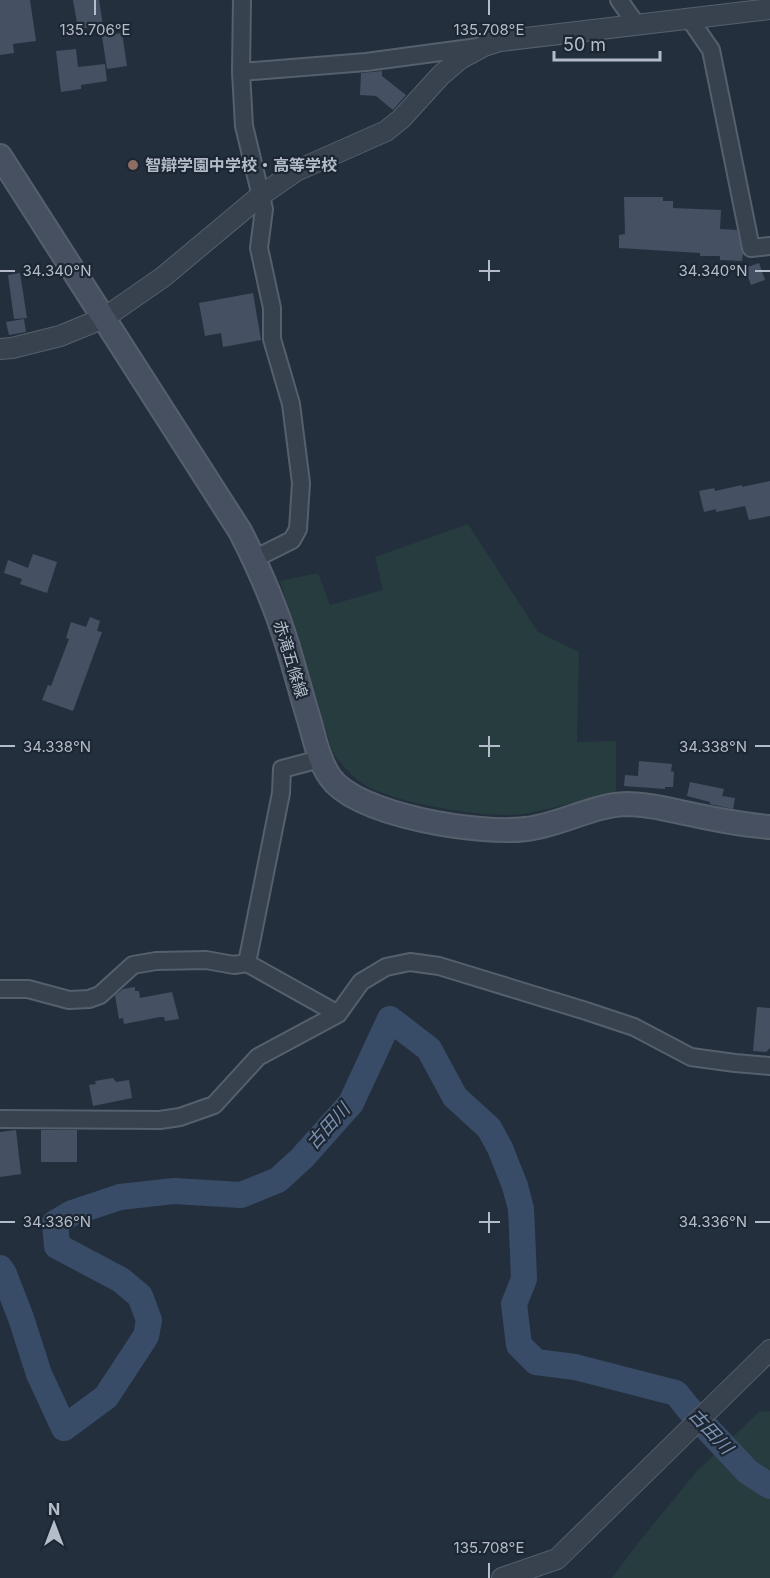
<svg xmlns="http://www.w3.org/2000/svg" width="770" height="1578" font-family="Inter,'Noto Sans JP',sans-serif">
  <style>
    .green { fill: #263c3f }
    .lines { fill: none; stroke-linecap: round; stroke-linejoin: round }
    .river { stroke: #394c67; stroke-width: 26 }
    .building { fill: #455162 }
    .minor-casing { stroke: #565f6c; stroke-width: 20 }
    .tertiary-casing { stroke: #565f6c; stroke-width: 22 }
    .secondary-casing { stroke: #565f6c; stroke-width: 26 }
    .minor { stroke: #38414e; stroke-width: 16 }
    .tertiary { stroke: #38414e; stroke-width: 20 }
    .secondary { stroke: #465061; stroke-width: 22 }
    .ticks { fill: none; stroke: #b4bcc9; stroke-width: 2 }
    .education-dot { fill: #8d6e63; stroke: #1d2633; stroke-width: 2 }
    .labels { text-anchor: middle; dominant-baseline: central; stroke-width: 4.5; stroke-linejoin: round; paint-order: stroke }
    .poi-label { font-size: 16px; font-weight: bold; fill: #b4bcc9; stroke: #1d2633; text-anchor: start }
    .street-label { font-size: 16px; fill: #b4bcc9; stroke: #1d2633 }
    .water-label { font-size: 18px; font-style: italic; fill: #7c92b1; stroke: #1d2633 }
    .ticks-label { font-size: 15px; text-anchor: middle; fill: #b4bcc9; stroke: #1d2633; stroke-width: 4.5; stroke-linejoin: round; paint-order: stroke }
  </style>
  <rect width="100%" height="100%" fill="#242f3e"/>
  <path class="green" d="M468,524L538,632L579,652L577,742L616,741V792C585,799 553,809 522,814C488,819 394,803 365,785C352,777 343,766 333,754L280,581L318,573L330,605L383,590L375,557Z
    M770,1411V1578H612L638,1543L697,1471L759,1412Z"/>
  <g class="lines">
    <path class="river" d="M0,1268L4,1274L21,1318L39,1374L64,1428L106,1397L146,1336L149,1320L140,1296L121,1280L57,1246L55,1223L72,1213L120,1197L174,1191L241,1195L278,1180L302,1158L351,1103L390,1019L429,1049L455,1097L489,1128L500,1148L515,1186L521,1209L522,1230L524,1279L514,1304L519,1345L536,1362L575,1367L676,1393L688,1408L748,1472L770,1486"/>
  </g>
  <path class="building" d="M0,0H30L36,41L13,44L14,53L0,55Z
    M73,0H99L103,25L78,29Z
    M122,33L127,66L107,69L102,36Z
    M76,49L78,67L105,64L107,81L81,85V89L61,92L56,51Z
    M382,71V76L406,95L393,110L376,96L360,95L361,73Z
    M624,197H663V201H673V208L721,210L720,229L737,230L743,254L742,261L720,260V256H700V253L619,248V235L625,234Z
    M759,263L765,280L751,285L745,268Z
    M20,273L27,318L14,319L8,275Z
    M253,293L261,340L223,347L221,333L205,336L199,303Z
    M24,319L26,332L9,335L6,322Z
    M770,481V516L749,520L745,506L716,512V509L704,512L699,491L714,488L715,491L742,485V487Z
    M33,554L57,562L47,593L20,584L22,579L4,573L8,560L28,568Z
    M90,617L100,621L97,631L102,632L73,711L42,700L48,685L51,686L69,639L66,638L71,622L86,627Z
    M639,761L672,764L671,771L674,772L673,787H665V789L624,786L625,775L638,776Z
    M690,782L724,789L722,796L735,798L733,809L710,804V802L687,796Z
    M135,987V991H139L140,998L172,992L179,1019L165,1021L164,1017H160L124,1024L123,1018L119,1019L115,995L123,989Z
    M757,1007L770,1008V1048L766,1052L753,1051Z
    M113,1078L116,1082L129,1080L132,1098L93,1106L89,1085L96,1084L95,1081Z
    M16,1130L21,1174L0,1177V1132Z
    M41,1130H77V1162H41Z"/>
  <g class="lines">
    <defs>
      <path id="minor" d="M242,0L241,72L244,126L264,209L259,248L272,308V339L291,404L301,483L298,529L292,540L254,559
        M619,0L636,24
        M689,18L711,50L751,248L770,246
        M241,72L366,62L478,47
        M247,963L281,793L282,769L320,759
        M0,989H28L69,1000L89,999L100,995L133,965L156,961L206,960L234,965L247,963L338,1014
        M0,1119L160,1120L180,1117L214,1105L258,1057L338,1014L361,982L386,967L410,962L439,966L586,1011L634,1027L691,1057L735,1063L770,1066"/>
      <path id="tertiary" d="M0,349L12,348L60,336L104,318L163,277L260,196L296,171L386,131L401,119L441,75L460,59L484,46L500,41L770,9
        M502,1578L557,1559L770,1350"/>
      <path id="secondary" d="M0,156L240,531C259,568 275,605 287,644C295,670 302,697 310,723C315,741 319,761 330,777C357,816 481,835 526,829C561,825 592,805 627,804C647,804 666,809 685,813C713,819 741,825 770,827"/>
    </defs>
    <use href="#minor" class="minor-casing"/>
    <use href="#tertiary" class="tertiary-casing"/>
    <use href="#secondary" class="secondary-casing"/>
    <use href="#minor" class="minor"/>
    <use href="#tertiary" class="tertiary"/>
    <use href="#secondary" class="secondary"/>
  </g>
  <path class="ticks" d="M95,0V15M489,0V15M489,260V281M0,271H15M479,271H500M755,271H770M489,736V757M0,746H15M479,746H500M755,746H770M489,1212V1233M0,1222H15M479,1222H500M755,1222H770M489,1563V1578"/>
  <circle class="education-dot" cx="133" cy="165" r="6"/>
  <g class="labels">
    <g class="poi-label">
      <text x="145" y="165">智辯学園中学校・高等学校</text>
    </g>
    <g class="street-label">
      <text transform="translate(291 659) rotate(73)">赤滝五條線</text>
    </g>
    <g class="water-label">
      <text transform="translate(328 1126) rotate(-48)">古田川</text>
      <text transform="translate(711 1431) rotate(47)">古田川</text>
    </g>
  </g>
  <g class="ticks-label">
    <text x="95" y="35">135.706°E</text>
    <text x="489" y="35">135.708°E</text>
    <text x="57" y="276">34.340°N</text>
    <text x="713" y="276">34.340°N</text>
    <text x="57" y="752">34.338°N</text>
    <text x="713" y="752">34.338°N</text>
    <text x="57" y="1227">34.336°N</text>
    <text x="713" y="1227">34.336°N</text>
    <text x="489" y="1553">135.708°E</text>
  </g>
  <g transform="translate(54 1524)" stroke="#1d2633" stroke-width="4.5" paint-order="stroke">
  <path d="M0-4.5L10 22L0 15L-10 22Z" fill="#b4bcc9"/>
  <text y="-9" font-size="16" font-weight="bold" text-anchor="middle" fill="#b4bcc9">N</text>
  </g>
  <path d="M554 51v9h106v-9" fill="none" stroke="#b4bcc9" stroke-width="3"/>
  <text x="563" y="51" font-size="18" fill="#b4bcc9" stroke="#1d2633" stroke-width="4.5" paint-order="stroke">50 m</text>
</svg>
